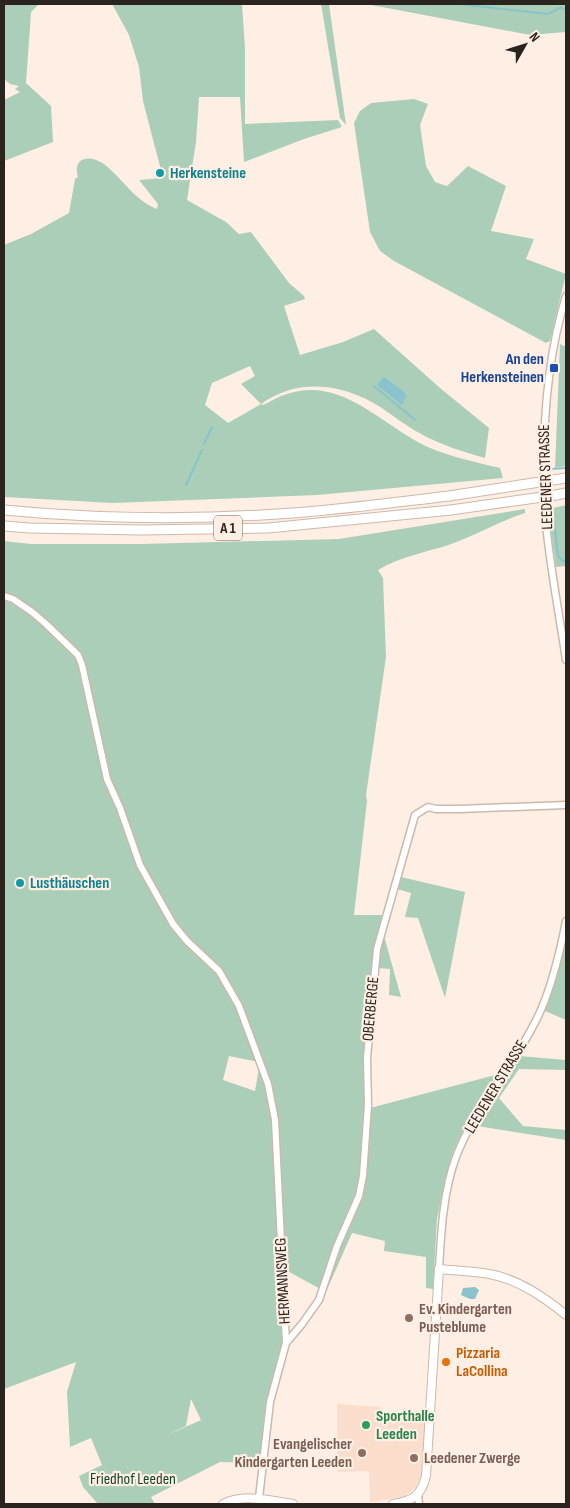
<svg xmlns="http://www.w3.org/2000/svg" width="570" height="1508" font-family="'Sofia Sans Condensed',sans-serif">
  <style>
    .built { fill: #fadecb }
    .green { fill: #aaceb7; fill-rule: evenodd }
    .water { fill: #89c3cd }
    .lines { fill: none; stroke-linecap: round; stroke-linejoin: round }
    .stream { stroke: #89c3cd; stroke-width: 2 }
    .minor-casing { stroke: #cdb8ab; stroke-width: 9 }
    .major-casing { stroke: #cdb8ab; stroke-width: 10 }
    .highway-casing { stroke: #cdb8ab; stroke-width: 11 }
    .minor { stroke: #fff; stroke-width: 6 }
    .major { stroke: #fff; stroke-width: 8 }
    .highway { stroke: #fff; stroke-width: 9 }
    .highway-bridge-casing { stroke: #cdb8ab; stroke-width: 11; stroke-linecap: butt }
    .highway-bridge { stroke: #fff; stroke-width: 9 }
    .culture-dot { fill: #0f9aa8; stroke: #ffeee3; stroke-width: 2 }
    .transit-dot { fill: #1a4fb4; stroke: #ffeee3; stroke-width: 2 }
    .education-dot { fill: #8d6e63; stroke: #ffeee3; stroke-width: 2 }
    .food-dot { fill: #e8710a; stroke: #ffeee3; stroke-width: 2 }
    .leisure-dot { fill: #2e9e5b; stroke: #ffeee3; stroke-width: 2 }
    .labels { text-anchor: middle; dominant-baseline: central; stroke-width: 4.5; stroke-linejoin: round; paint-order: stroke }
    .shield { fill: #ffeee3; stroke: #6b6059; stroke-width: 1 }
    .shield-label { font-size: 15px; font-weight: bold; fill: #2b231e }
    .culture-label { font-size: 16px; font-weight: bold; fill: #0d838f; stroke: #ffeee3; text-anchor: start }
    .transit-label { font-size: 16px; font-weight: bold; fill: #164399; stroke: #ffeee3; text-anchor: end }
    .street-label { font-size: 16px; fill: #2b231e; stroke: #ffeee3 }
    .education-label { font-size: 16px; font-weight: bold; fill: #785e54; stroke: #ffeee3; text-anchor: start }
    .food-label { font-size: 16px; font-weight: bold; fill: #c56008; stroke: #ffeee3; text-anchor: start }
    .leisure-label { font-size: 16px; font-weight: bold; fill: #27864d; stroke: #ffeee3; text-anchor: start }
    .park-label { font-size: 16px; fill: #11452a; stroke: #ffeee3 }
  </style>
  <rect width="100%" height="100%" fill="#ffeee3"/>
  <path class="built" d="M337,1404L381,1407L380,1420L425,1423L423,1471L416,1487L404,1497L370,1502L369,1471L337,1472Z"/>
  <path class="green" d="M4,4H39L31,12L26,83L51,106L53,142L4,161V100L20,92L15,89L19,86L10,84L4,79Z
    M112,4H242L245,48V124L338,120L342,127L304,139L244,162L240,97H199L196,142L187,200L226,222L239,234L251,232L289,283L304,296L305,299L284,306L300,355L343,342L374,329L440,388L489,428L485,458C464,452 441,445 421,434C402,424 385,408 366,399C331,382 293,381 261,404L263,405C270,402 277,397 284,395C337,376 373,417 416,441C441,455 471,461 500,468L503,478L317,495L113,503L4,497V245L31,234L69,213L75,179L78,177C72,157 90,154 104,164C122,178 135,201 157,209L158,204L139,180L163,178L143,101L139,67L129,35ZM250,366L255,376L241,384L261,404L228,423L205,405L212,383Z
    M321,4H329L346,125L340,118Z
    M366,4H566V32L530,35Z
    M414,99L428,104L420,125L426,166L435,182L447,186L468,166L506,186L491,231L534,239L526,259L566,274L550,341L546,343L394,261L380,251L370,232L354,123L360,111L371,103Z
    M560,344L566,347V466L555,468Z
    M566,505V566L556,567L548,509Z
    M525,509V513C500,521 478,534 454,543C429,552 400,556 378,570L383,578L386,657L366,795L367,801L354,915H384L373,955L364,1125L370,1108L499,1074L473,1109L453,1152L445,1180L437,1219L433,1289L426,1288V1257L384,1251L385,1241L352,1233L326,1292L280,1267L282,1343L267,1403L260,1463L220,1462L151,1497L155,1504H98L83,1487L79,1476L102,1465L91,1438L70,1447L67,1392L76,1362L4,1389V541L31,544H142L339,539ZM229,1056L263,1063L271,1080L278,1117H274L265,1082L259,1068L255,1091L223,1080ZM191,1399L201,1420L163,1437L186,1426Z
    M401,877L465,892L445,998L418,918L405,917L411,893L397,889Z
    M384,936L401,997L389,995L390,969L378,968L380,949Z
    M566,938V1020L545,1011L556,978Z
    M519,1056L566,1060V1070L519,1069L499,1098L523,1126L566,1130V1140L477,1126L476,1123Z"/>
  <path class="water" d="M384,377L404,392L406,397L402,405L377,385Z
    M475,1287L479,1290L475,1299H470L461,1295L463,1288Z"/>
  <g class="lines">
    <path class="stream" d="M458,4L548,14L560,8L566,9
      M374,386L415,420
      M204,444L212,427
      M551,469L566,468
      M186,485L202,450
      M554,521L558,556L563,561H566"/>
    <defs>
      <path id="minor" d="M566,296C548,355 543,414 544,476C544,488 543,501 545,514C549,562 559,612 566,660
        M4,596L13,599L32,612L46,624L78,655L82,665L107,779L120,808L140,865L173,924L187,941L219,971L239,1006L268,1084L275,1120L286,1343L270,1402L259,1498
        M439,1269C441,1233 443,1192 456,1157C476,1104 517,1063 540,1012C553,983 560,952 566,921
        M286,1343L302,1324L319,1300L337,1246L359,1196L363,1176L368,1105L367,1058L377,949L415,815L428,807L436,809H459L566,805
        M418,1494L419,1504"/>
      <path id="major" d="M223,1504C245,1493 270,1501 293,1504
        M393,1504C413,1501 421,1496 426,1476L439,1269C457,1271 476,1271 494,1275C521,1281 545,1298 566,1315"/>
      <path id="highway" d="M556,495L566,493
        M4,510C99,519 198,520 293,513C345,509 397,502 449,496
        M4,526L30,528L141,530L268,528L451,510"/>
    </defs>
    <use href="#minor" class="minor-casing"/>
    <use href="#major" class="major-casing"/>
    <use href="#highway" class="highway-casing"/>
    <use href="#minor" class="minor"/>
    <use href="#major" class="major"/>
    <use href="#highway" class="highway"/>
    <defs>
      <path id="highway-bridge" d="M449,496L566,478
        M451,510L556,495"/>
    </defs>
    <use href="#highway-bridge" class="highway-bridge-casing"/>
    <use href="#highway-bridge" class="highway-bridge"/>
  </g>
  <g class="culture-dot">
    <circle cx="160" cy="173" r="5"/>
    <circle cx="20" cy="883" r="5"/>
  </g>
  <rect class="transit-dot" x="549" y="363" width="10" height="10" rx="2.5"/>
  <g class="education-dot">
    <circle cx="409" cy="1318" r="5"/>
    <circle cx="362" cy="1453" r="5"/>
    <circle cx="414" cy="1458" r="5"/>
  </g>
  <circle class="food-dot" cx="446" cy="1362" r="5"/>
  <circle class="leisure-dot" cx="366" cy="1425" r="5"/>
  <g class="labels">
    <rect class="shield" x="214" y="515.5" width="28" height="25" rx="4"/>
    <g class="shield-label">
      <text x="228" y="528">A 1</text>
    </g>
    <g class="culture-label">
      <text x="170" y="173">Herkensteine</text>
      <text x="30" y="883">Lusthäuschen</text>
    </g>
    <g class="transit-label">
      <text x="544" y="359">An den<tspan x="544" dy="18">Herkensteinen</tspan></text>
    </g>
    <g class="street-label">
      <text transform="translate(546 477) rotate(-92)">LEEDENER STRASSE</text>
      <text transform="translate(371 1009) rotate(-85)">OBERBERGE</text>
      <text transform="translate(496 1087) rotate(-59)">LEEDENER STRASSE</text>
      <text transform="translate(283 1281) rotate(-93)">HERMANNSWEG</text>
    </g>
    <g class="education-label">
      <text x="419" y="1309">Ev. Kindergarten<tspan x="419" dy="18">Pusteblume</tspan></text>
      <text x="352" y="1444" text-anchor="end">Evangelischer<tspan x="352" dy="18">Kindergarten Leeden</tspan></text>
      <text x="424" y="1458">Leedener Zwerge</text>
    </g>
    <g class="food-label">
      <text x="456" y="1353">Pizzaria<tspan x="456" dy="18">LaCollina</tspan></text>
    </g>
    <g class="leisure-label">
      <text x="376" y="1416">Sporthalle<tspan x="376" dy="18">Leeden</tspan></text>
    </g>
    <g class="park-label">
      <text x="133" y="1479">Friedhof Leeden</text>
    </g>
  </g>
  <rect width="570" height="1508" fill="none" stroke="#2b231e" stroke-width="10"/>
  <g transform="translate(525 45) rotate(51)" stroke="#ffeee3" stroke-width="4" paint-order="stroke">
  <path d="M0-4L9 19L0 12L-9 19Z" fill="#2b231e"/>
  <text y="-8" font-size="14" font-weight="bold" text-anchor="middle" fill="#2b231e">N</text>
  </g>
</svg>
